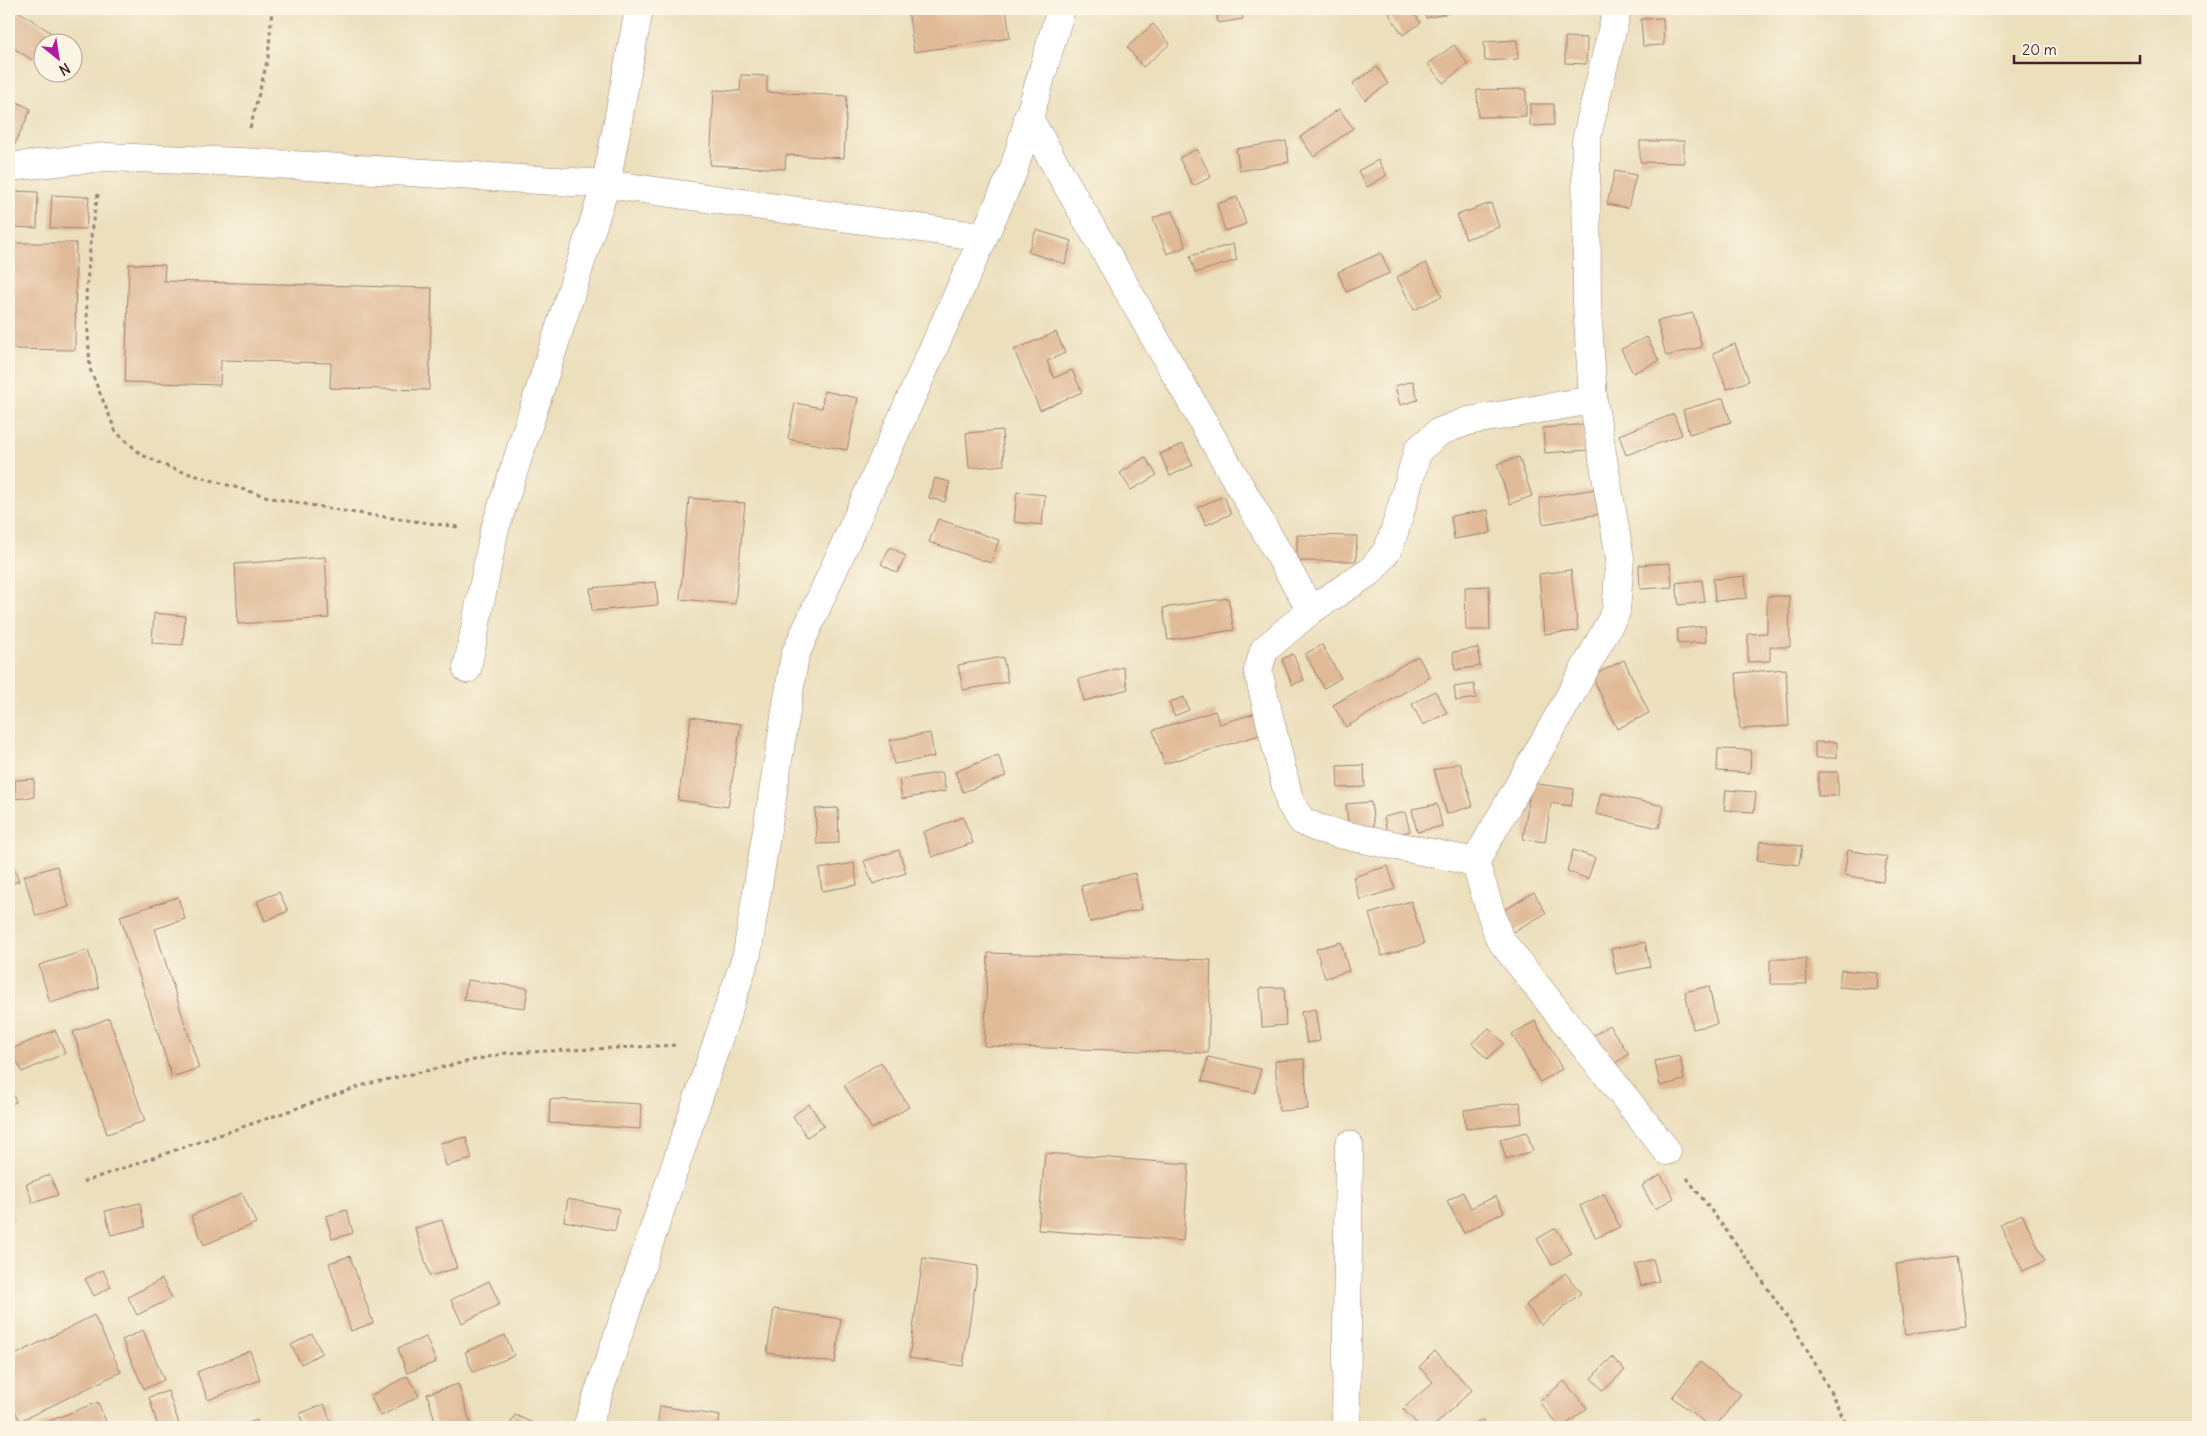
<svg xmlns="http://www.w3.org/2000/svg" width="2207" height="1436" font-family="Delius,sans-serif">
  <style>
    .building { fill: #e0ba97 }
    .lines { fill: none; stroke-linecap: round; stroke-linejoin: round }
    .street-casing { stroke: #9a7f74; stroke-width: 29 }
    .path { stroke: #9a7f74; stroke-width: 3; stroke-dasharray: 4 4; stroke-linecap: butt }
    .street { stroke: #fff; stroke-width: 28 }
  </style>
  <rect width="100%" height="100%" fill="#fcf5e5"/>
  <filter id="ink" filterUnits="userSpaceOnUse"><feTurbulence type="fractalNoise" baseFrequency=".02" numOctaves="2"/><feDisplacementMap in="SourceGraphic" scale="10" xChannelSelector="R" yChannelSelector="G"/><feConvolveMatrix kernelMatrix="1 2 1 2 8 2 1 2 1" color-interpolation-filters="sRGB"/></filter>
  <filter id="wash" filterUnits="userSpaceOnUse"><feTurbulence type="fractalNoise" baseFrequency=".0096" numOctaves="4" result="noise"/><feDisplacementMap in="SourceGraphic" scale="20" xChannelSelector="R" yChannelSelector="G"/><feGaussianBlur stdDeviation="1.12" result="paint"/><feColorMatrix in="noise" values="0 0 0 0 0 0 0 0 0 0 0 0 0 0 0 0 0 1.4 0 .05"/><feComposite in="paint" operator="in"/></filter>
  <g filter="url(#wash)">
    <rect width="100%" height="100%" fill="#ebdfbc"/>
    <g id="blocks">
      <path class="building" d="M9,9H15L50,32L32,60L9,45Z
        M908,9H1006L1010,38L914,52Z
        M1216,9H1242L1243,19L1218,23Z
        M1396,9H1411L1421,23L1403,35L1389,14Z
        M1424,9H1463V10L1426,18Z
        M1663,18L1664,45L1643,46L1641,19Z
        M1153,24L1170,44L1143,67L1127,47Z
        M1565,37L1587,38L1586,64L1565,63Z
        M1517,40L1518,59L1485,61L1484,42Z
        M1454,45L1468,64L1443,83L1428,64Z
        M1377,67L1388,84L1365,100L1353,83Z
        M741,75L767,76V92L847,96L844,158L786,155L785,169L710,165L714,90L740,91Z
        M1526,89V116L1478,117L1477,90Z
        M9,98L31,109L9,157Z
        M1530,104H1554V125L1530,126Z
        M1339,109L1353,128L1314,157L1300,137Z
        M1286,141L1289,162L1240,171L1236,149Z
        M1640,141H1684V163L1640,162Z
        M1197,149L1211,177L1193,186L1179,158Z
        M1378,160L1387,175L1367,187L1358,171Z
        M1615,171L1636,175L1628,208L1607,204Z
        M9,191L38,192L37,228L9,227Z
        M52,195L89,197L86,229L50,228Z
        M1237,197L1246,224L1225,231L1217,204Z
        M1491,203L1499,227L1466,239L1457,215Z
        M1172,211L1186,247L1167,254L1153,218Z
        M1036,230L1072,241L1065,264L1028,252Z
        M9,243H76L75,350L9,349Z
        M1233,244L1237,260L1195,273L1190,256Z
        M1381,253L1390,273L1346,292L1338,272Z
        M1426,263L1442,296L1414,310L1397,277Z
        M129,264L165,265L164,281L432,288L429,390L330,388L331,363L221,360L220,385L125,382Z
        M1693,313L1702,347L1666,356L1657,321Z
        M1056,332L1065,353L1047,361L1054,378L1072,370L1082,392L1040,410L1014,350Z
        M1647,337L1659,361L1633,373L1621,349Z
        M1735,344L1749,381L1727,389L1713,353Z
        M1413,381L1418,400L1400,405L1395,386Z
        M824,391L858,398L847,450L788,439L795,403L822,408Z
        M1723,398L1731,422L1689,434L1683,410Z
        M1674,414L1682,435L1626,455L1619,435Z
        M1586,424L1588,450L1545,453L1543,428Z
        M1002,430L1004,465L969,468L966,433Z
        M1183,444L1193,465L1170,476L1160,454Z
        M1145,457L1157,475L1131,490L1120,473Z
        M1519,457L1532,496L1510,504L1497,464Z
        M935,478L950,482L945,502L929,498Z
        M1596,489L1600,514L1543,524L1539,498Z
        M1017,492L1045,495L1042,525L1014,522Z
        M1224,496L1231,514L1206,525L1198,507Z
        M689,498L745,503L735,604L680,599Z
        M1488,510L1491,533L1454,539L1451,516Z
        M938,519L999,540L991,563L929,542Z
        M1297,535L1357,536L1356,561H1297Z
        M890,547L906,556L897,573L881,564Z
        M325,557L329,618L238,624L235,564Z
        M1670,563L1672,587L1640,589L1639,565Z
        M1571,570L1578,631L1544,634L1539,574Z
        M1745,576L1747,598L1715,601L1713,579Z
        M1702,580L1705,602L1679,605L1676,583Z
        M656,582L658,605L592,611L590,588Z
        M1489,586L1490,630H1466L1465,587Z
        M1767,596H1789L1790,647H1770V661L1748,662V634L1767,633Z
        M1228,598L1234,630L1168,640L1163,608Z
        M154,613L185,616L183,645L152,643Z
        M1705,626L1706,642L1678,644L1677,629Z
        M1322,645L1341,678L1324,688L1305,654Z
        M1478,648L1480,666L1455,670L1453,652Z
        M1293,654L1304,680L1292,685L1282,659Z
        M1418,656L1430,677L1346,727L1333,705Z
        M1003,657L1008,682L963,690L958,665Z
        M1624,660L1649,713L1617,729L1592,676Z
        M1123,667L1128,689L1084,701L1079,679Z
        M1786,669L1789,726L1740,729L1736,673Z
        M1474,684L1476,698L1456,701L1454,687Z
        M1435,691L1447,713L1423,725L1412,704Z
        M1184,697L1189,710L1174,716L1169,702Z
        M1215,711L1219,724L1260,712L1266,733L1164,764L1153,730Z
        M691,717L741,724L728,807L678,800Z
        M930,733L934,757L894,764L890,740Z
        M1815,742H1837V758H1815Z
        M1718,749L1751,750L1750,773L1717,771Z
        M998,755L1006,776L963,792L955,772Z
        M1460,763L1473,806L1447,814L1434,770Z
        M1364,765L1365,787L1338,788L1337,766Z
        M942,772L946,791L902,799L899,780Z
        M1818,772H1838V796H1818Z
        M34,779V797L15,799V780Z
        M1531,783L1574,789L1571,806L1551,803L1545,842L1523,839Z
        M1726,790L1756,792L1754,812L1724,810Z
        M1601,793L1664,806L1659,828L1596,814Z
        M1371,802L1374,826L1349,829L1346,804Z
        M1437,804L1442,826L1417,832L1412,809Z
        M838,808L839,843L817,844L815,809Z
        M1405,812L1410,831L1388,837L1384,817Z
        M963,817L973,843L932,857L923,832Z
        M1760,841L1802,846L1799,865L1757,860Z
        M899,850L906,873L873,884L864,861Z
        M1573,850L1595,858L1588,879L1567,871Z
        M1848,850L1887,857L1883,882L1844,875Z
        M9,854L19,881L9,885Z
        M854,863L857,885L822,891L819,869Z
        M57,866L69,907L36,916L24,876Z
        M1388,866L1395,889L1360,900L1353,877Z
        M1135,873L1142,909L1090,922L1081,886Z
        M279,892L288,911L265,921L257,901Z
        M1534,892L1546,913L1509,934L1498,914Z
        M178,897L185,919L155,929L199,1068L172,1077L120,916Z
        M1411,901L1424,944L1382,956L1369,914Z
        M1341,942L1349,971L1325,978L1316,949Z
        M1645,942L1650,967L1616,974L1611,949Z
        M88,950L99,988L50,1003L39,965Z
        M988,953L1211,960L1208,1053L984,1046Z
        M1770,959H1806L1807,984H1770Z
        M1841,970L1878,973L1877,990L1839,987Z
        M467,980L528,988L525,1008L464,1000Z
        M1709,986L1717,1024L1693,1029L1685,992Z
        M1284,987L1286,1025L1262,1027L1260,988Z
        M1315,1009L1320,1041L1307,1043L1301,1012Z
        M109,1018L145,1121L107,1134L73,1032Z
        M1535,1021L1562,1069L1540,1082L1512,1034Z
        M1609,1025L1629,1054L1608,1068L1589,1039Z
        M1489,1028L1504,1043L1487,1059L1472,1043Z
        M55,1030L65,1053L22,1072L12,1049Z
        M1680,1056L1684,1080L1660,1086L1655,1061Z
        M1208,1057L1261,1069L1255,1093L1202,1081Z
        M1304,1059L1308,1109L1279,1111L1275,1061Z
        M881,1062L909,1107L872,1129L844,1085Z
        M9,1084L16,1102L9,1105Z
        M550,1099L641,1104L640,1129L549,1123Z
        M1520,1102L1522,1123L1466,1129L1464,1110Z
        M809,1104L824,1126L807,1137L793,1116Z
        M1527,1132L1533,1151L1506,1159L1500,1139Z
        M466,1137L472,1159L446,1166L440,1143Z
        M1045,1153L1189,1164L1183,1241L1038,1230Z
        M50,1175L58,1195L33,1203L26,1184Z
        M1661,1175L1674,1198L1655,1209L1642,1186Z
        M1463,1192L1471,1208L1496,1196L1504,1212L1464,1233L1447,1201Z
        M242,1193L256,1223L204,1245L191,1216Z
        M1604,1194L1620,1227L1596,1238L1580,1206Z
        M568,1199L619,1209L615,1231L564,1221Z
        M9,1202L14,1219L9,1220Z
        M140,1203L145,1227L111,1235L105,1211Z
        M347,1210L353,1233L332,1239L326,1216Z
        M2022,1214L2045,1261L2023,1271L2000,1224Z
        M442,1220L457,1268L430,1276L415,1228Z
        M1556,1228L1572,1254L1552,1265L1537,1239Z
        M350,1256L373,1323L351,1331L329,1263Z
        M1957,1256L1966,1326L1905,1334L1896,1264Z
        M923,1258L978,1266L963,1366L909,1358Z
        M1653,1259L1659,1281L1641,1286L1635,1264Z
        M103,1270L111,1287L94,1296L85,1279Z
        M1565,1273L1581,1293L1541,1325L1526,1305Z
        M162,1279L172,1298L137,1315L128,1297Z
        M489,1281L500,1304L462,1323L451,1300Z
        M774,1309L841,1319L835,1363L767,1353Z
        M94,1315L121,1372L20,1421L9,1397V1358Z
        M143,1330L164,1380L144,1389L122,1340Z
        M312,1334L322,1353L301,1364L291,1345Z
        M505,1335L514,1356L473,1372L465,1352Z
        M426,1337L436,1362L407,1373L398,1348Z
        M250,1351L260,1380L208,1400L197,1372Z
        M1435,1351L1472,1390L1433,1427H1420L1403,1409L1433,1382L1419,1367Z
        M1612,1357L1625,1370L1603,1391L1591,1378Z
        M1700,1362L1741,1394L1715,1427H1710L1672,1397Z
        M407,1376L419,1396L381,1416L370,1396Z
        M1564,1381L1587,1408L1563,1427H1560L1539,1402Z
        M458,1384L472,1427H437L427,1394Z
        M168,1391L180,1427H158L149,1397Z
        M98,1402L108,1427H34Z
        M324,1404L333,1427H305L299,1414Z
        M9,1405L20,1427H9Z
        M660,1406L720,1416L718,1427H657Z
        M515,1415L542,1427H509Z
        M257,1420L260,1427H237Z
        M1482,1420L1488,1427H1471Z"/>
    </g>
  </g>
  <g filter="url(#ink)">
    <use href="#blocks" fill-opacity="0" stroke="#9a7f74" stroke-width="1"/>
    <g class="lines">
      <defs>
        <path id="street" d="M1617,9L1586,141L1587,303L1593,400L1620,558L1616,612L1566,703L1475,862L1499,938L1667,1151
          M1028,117L1311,610
          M9,167L105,157L242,162L606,184L984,237
          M467,669L494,532L606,184L639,9
          M1475,862L1339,834L1317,828L1302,821L1290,803L1258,671L1264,650L1311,610L1371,571L1387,551L1394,533L1418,450L1439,432L1468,421L1593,400
          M587,1427L747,954L795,655L1013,172L1061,9
          M1346,1427L1349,1145"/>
      </defs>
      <use href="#street" class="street-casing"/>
      <path class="path" d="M250,128L268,58L272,9
        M98,194L92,226L86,295L90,369L116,432L142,455L173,469L272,498L349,512L458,527
        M1687,1178C1746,1257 1808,1337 1847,1427
        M83,1182L367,1084L506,1053L679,1045"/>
      <use href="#street" class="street"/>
    </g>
  </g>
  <rect width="2207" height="1436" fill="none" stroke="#fcf5e5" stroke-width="30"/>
  <g transform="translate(58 58) rotate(150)"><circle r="24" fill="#fcf5e5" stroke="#b59f9b"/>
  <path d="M0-4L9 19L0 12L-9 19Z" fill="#b5179e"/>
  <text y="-8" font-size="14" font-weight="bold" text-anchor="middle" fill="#4a1f2b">N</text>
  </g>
  <path d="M2014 55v8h126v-8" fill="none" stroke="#4a1f2b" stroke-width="2.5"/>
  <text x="2022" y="55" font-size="15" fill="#4a1f2b" stroke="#fcf5e5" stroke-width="4" paint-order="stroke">20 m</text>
</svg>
